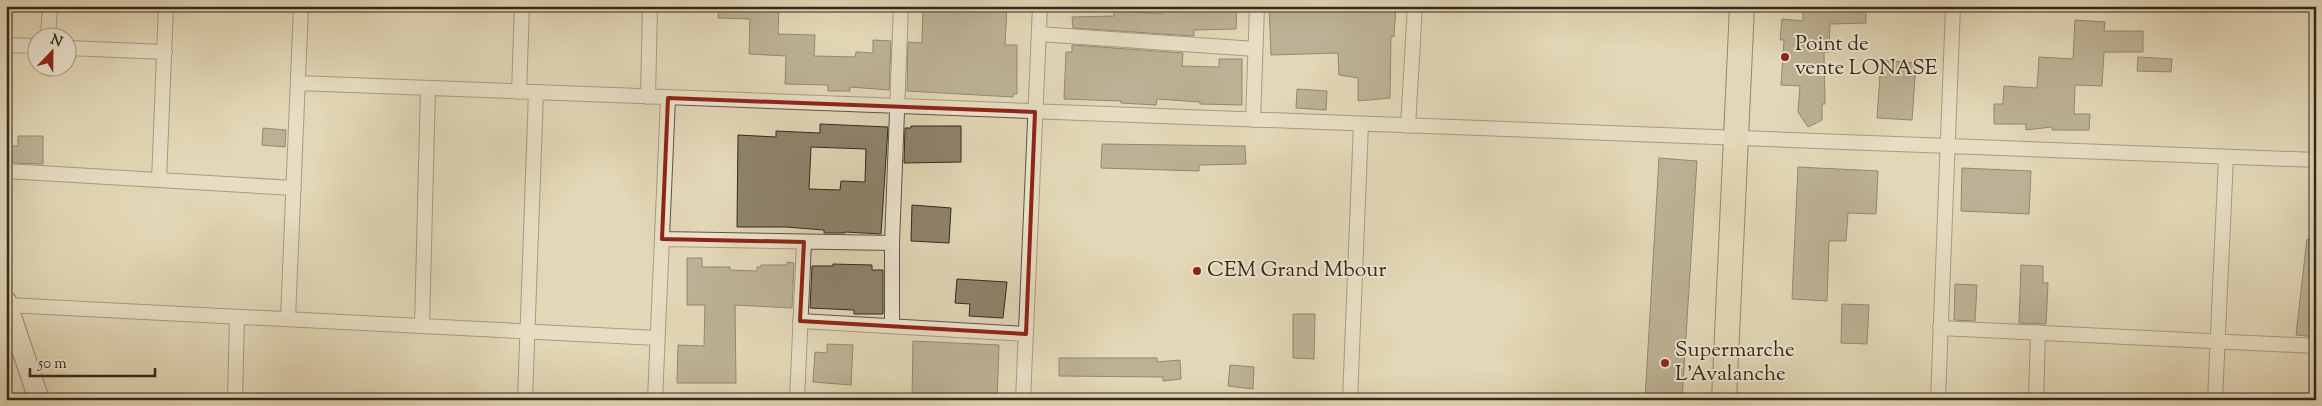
<svg xmlns="http://www.w3.org/2000/svg" width="2322" height="406" font-family="'Sorts Mill Goudy',serif">
  <style>
    .building { fill: #8e836c; stroke: #32281b; fill-rule: evenodd }
    .lines { fill: none; stroke-linecap: round; stroke-linejoin: round }
    .minor-casing { stroke: #5e5442; stroke-width: 16 }
    .secondary-casing { stroke: #32281b; stroke-width: 22 }
    .trunk-casing { stroke: #32281b; stroke-width: 26 }
    .minor { stroke: #ece5d0; stroke-width: 14 }
    .secondary { stroke: #ece5d0; stroke-width: 20 }
    .trunk { stroke: #e2d7b7; stroke-width: 24 }
    .marked { fill: none; stroke: #8f2418; stroke-width: 4; stroke-linejoin: round }
    .poi-dot { fill: #8f2418; stroke: #ece5d0; stroke-width: 2 }
    .labels { text-anchor: middle; dominant-baseline: central; stroke-width: 4; stroke-linejoin: round; paint-order: stroke }
    .poi-label { font-size: 21px; fill: #32281b; stroke: #ece5d0; text-anchor: start }
  </style>
  <rect width="100%" height="100%" fill="#e2d7b7"/>
  <filter id="stains"><feTurbulence type="fractalNoise" baseFrequency=".004" numOctaves="4"/><feColorMatrix values="0 0 0 0 .2 0 0 0 0 .09 0 0 0 0 .02 0 0 0 .5 -.17"/></filter>
  <radialGradient id="worn" r=".72"><stop offset=".6" stop-color="#630" stop-opacity="0"/><stop offset="1" stop-color="#630" stop-opacity=".3"/></radialGradient>
  <path class="building" d="M719,6H779L778,34L815,35L814,56L855,57L856,52L873,53V40L891,41L889,90L850,87V91H828V85L785,84L786,56L749,54L750,19L718,18Z
    M923,6H1007L1005,45H1017V94H1013V97L907,91L908,42L922,43Z
    M1162,6H1237L1236,29L1194,30V36L1073,28L1072,17L1114,16V11L1162,14Z
    M1269,6H1396L1394,37L1391,36L1390,98L1358,101V78L1339,75L1338,53L1271,55Z
    M1803,6H1866V23L1830,24L1829,52H1824L1825,104H1822V120L1808,127L1798,112L1800,86L1781,85L1784,40H1780L1782,19L1803,21Z
    M2075,20L2105,22L2104,31H2143V52H2104L2102,86L2075,85L2074,114H2090L2089,130H2052V127L2026,130V124H1994V104H2003L2004,86L2037,88L2039,57L2073,59Z
    M1072,45L1183,53L1182,66L1219,67V59H1242V105L1200,104V102L1157,99L1156,105L1121,103V101L1064,99L1066,52H1072Z
    M2138,57L2172,59L2171,72L2137,71Z
    M1881,60L1916,63L1912,120L1877,118Z
    M1297,89L1327,91L1326,110L1296,108Z
    M820,124L888,127L881,234L845,232V233H824V230L786,227H737L738,135L776,137V131L820,133ZM811,147L866,149L865,182L841,181L840,190L809,189Z
    M911,126H961V162L904,163L905,128H911Z
    M263,128L286,130L285,147L262,145Z
    M18,136H43V164L12,163V146H18Z
    M1102,144L1245,146L1246,164L1199,165V171L1101,168Z
    M1659,158L1697,161L1682,400H1645Z
    M1798,167L1878,171L1876,214L1848,213L1846,241H1829L1827,301L1792,299Z
    M1962,168L2031,171L2029,214L1961,211Z
    M912,205L951,208L949,243L911,241Z
    M2307,239L2316,240V337L2296,335Z
    M687,258H702V267H730V270L757,271V267H761V265H787V262L794,263L792,308L735,305L736,383H677L678,345L704,346L705,305H687Z
    M833,264L872,265V270H883V314H854V310L810,308L812,266H833Z
    M2021,265L2043,266V283H2048L2046,324L2019,323Z
    M957,279L1007,282L1003,318L969,316L970,304L955,303Z
    M1955,284L1977,285L1975,321L1954,320Z
    M1842,304L1869,305L1867,344L1841,343Z
    M1293,314H1315L1314,359L1293,358Z
    M913,341L999,345L997,400H912Z
    M827,344L853,345L851,385L813,382L815,352L827,353Z
    M1059,358H1157V362L1180,360L1181,379L1163,381V377L1059,376Z
    M1230,365L1254,367L1253,389L1228,386Z"/>
  <g class="lines">
    <defs>
      <path id="minor" d="M1039,34L1255,49
        M48,38L50,6
        M6,45L38,46
        M68,48L165,52
        M298,83L2316,160
        M519,92L522,6
        M648,97L650,6
        M1253,120L1257,6
        M1408,126L1415,6
        M6,171L294,188
        M159,180L166,6
        M662,239L892,243
        M7,305L657,338
        M288,319L301,6
        M800,321L1026,334
        M422,326L428,88
        M892,326V243L901,6
        M1940,328L2316,346
        M235,400L237,317
        M525,400L536,92
        M655,400L668,98
        M797,400L804,242
        M1023,400L1040,6
        M1350,400L1361,124
        M1938,400L1953,6
        M2036,400L2038,332
        M2215,400L2226,157"/>
      <path id="secondary" d="M6,301L39,400"/>
      <path id="trunk" d="M1724,400L1742,6"/>
    </defs>
    <use href="#minor" class="minor-casing"/>
    <use href="#secondary" class="secondary-casing"/>
    <use href="#trunk" class="trunk-casing"/>
    <use href="#minor" class="minor"/>
    <use href="#secondary" class="secondary"/>
    <use href="#trunk" class="trunk"/>
  </g>
  <path d="M0 0H2322V406H0ZM668,98L1035,112L1026,334L800,321L804,242L662,239Z" fill="#e2d7b7" fill-opacity=".55" fill-rule="evenodd"/>
  <path class="marked" d="M668,98L1035,112L1026,334L800,321L804,242L662,239Z"/>
  <g class="poi-dot">
    <circle cx="1785" cy="57" r="5"/>
    <circle cx="1197" cy="271" r="5"/>
    <circle cx="1665" cy="363" r="5"/>
  </g>
  <g class="labels">
    <g class="poi-label">
      <text x="1795" y="45">Point de<tspan x="1795" dy="24">vente LONASE</tspan></text>
      <text x="1207" y="271">CEM Grand Mbour</text>
      <text x="1675" y="351">Supermarche<tspan x="1675" dy="24">L'Avalanche</tspan></text>
    </g>
  </g>
  <rect width="2322" height="406" fill="none" stroke="#e2d7b7" stroke-width="25"/>
  <rect x="8" y="8" width="2307" height="391" fill="none" stroke="#32281b" stroke-width="2.5"/>
  <rect x="12" y="12" width="2297" height="381" fill="none" stroke="#32281b"/>
  <g transform="translate(52 52) rotate(22)"><circle r="24" fill="#ece5d0" stroke="#a29988"/>
  <path d="M0-4L9 19L0 12L-9 19Z" fill="#8f2418"/>
  <text y="-8" font-size="14" font-weight="bold" text-anchor="middle" fill="#32281b">N</text>
  </g>
  <path d="M30 368v8h125v-8" fill="none" stroke="#32281b" stroke-width="2.5"/>
  <text x="38" y="368" font-size="15" fill="#32281b" stroke="#ece5d0" stroke-width="4" paint-order="stroke">50 m</text>
  <rect width="100%" height="100%" filter="url(#stains)"/>
  <rect width="100%" height="100%" fill="url(#worn)"/>
</svg>
